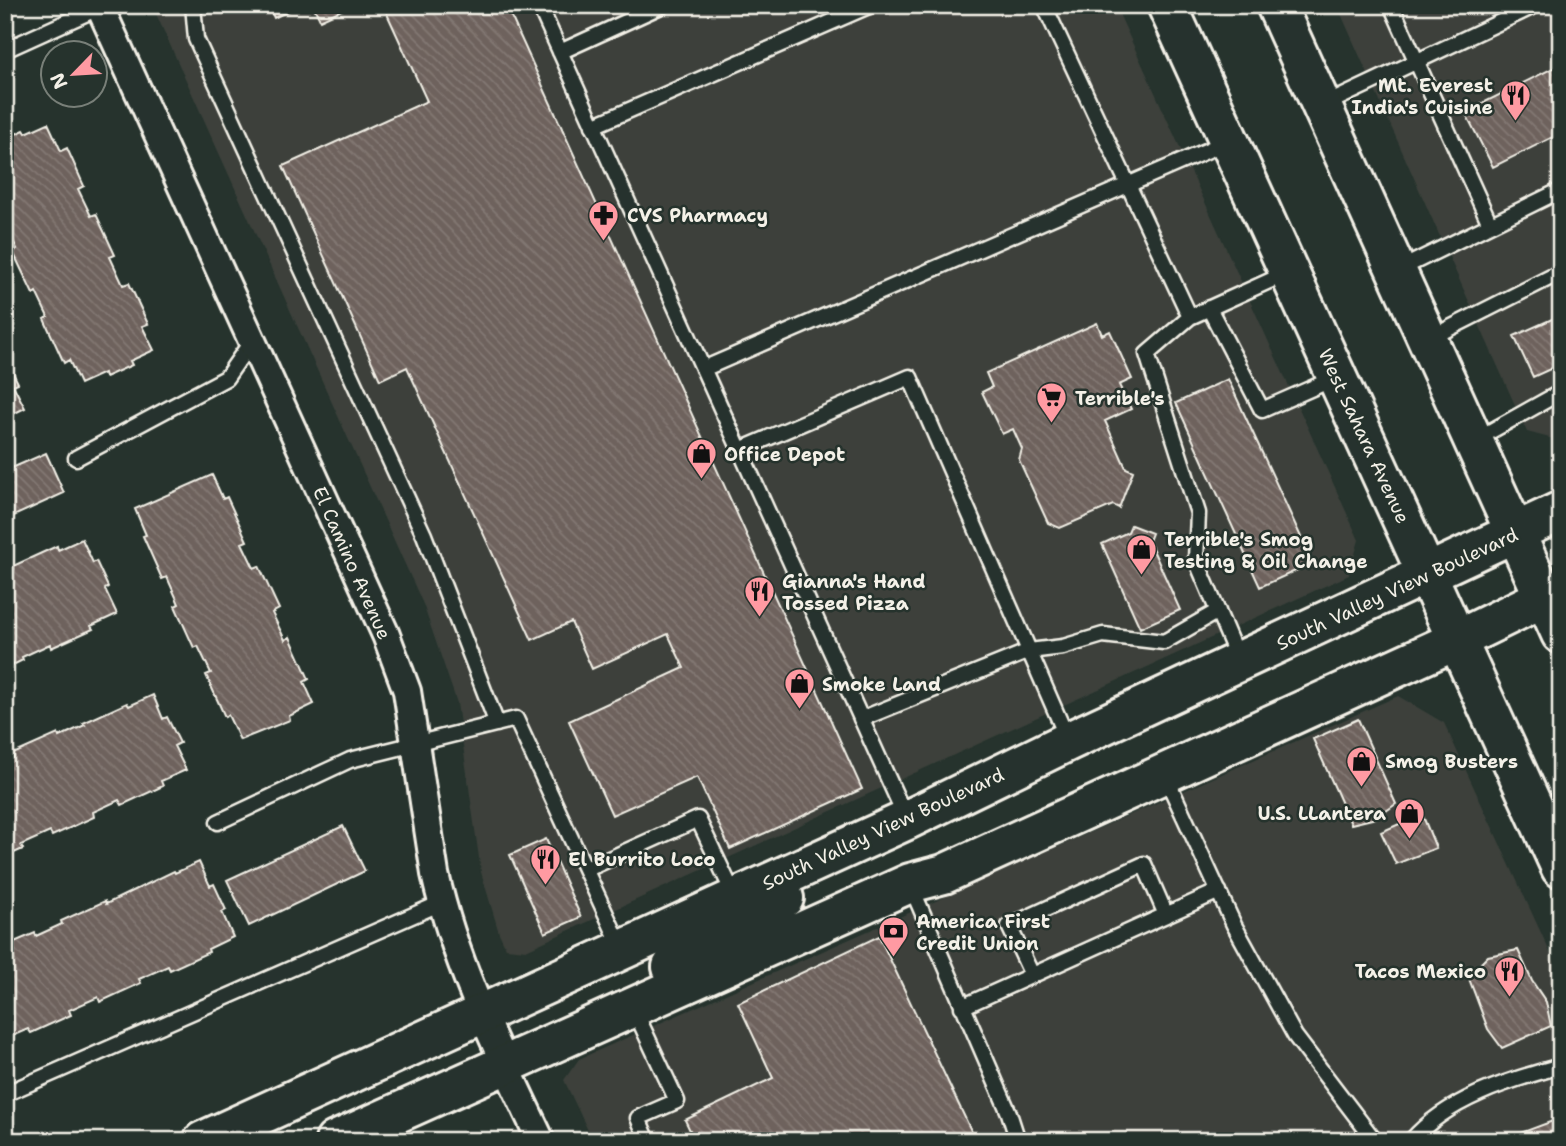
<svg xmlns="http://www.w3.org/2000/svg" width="1566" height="1146" font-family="'Shantell Sans',sans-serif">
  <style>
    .built { fill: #3c413b }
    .building { fill: url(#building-back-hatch); stroke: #f4f1e8; stroke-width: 2 }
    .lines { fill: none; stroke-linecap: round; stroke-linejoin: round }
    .lane-casing { stroke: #f4f1e8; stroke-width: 19 }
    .street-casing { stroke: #f4f1e8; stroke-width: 32 }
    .primary-casing { stroke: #f4f1e8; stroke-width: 44 }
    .lane { stroke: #26332d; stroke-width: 14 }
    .street { stroke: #26332d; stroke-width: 26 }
    .primary { stroke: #26332d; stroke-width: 38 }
    .labels { text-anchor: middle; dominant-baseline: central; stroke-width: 5; stroke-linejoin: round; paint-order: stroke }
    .poi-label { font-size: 19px; font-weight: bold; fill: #f4f1e8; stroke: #26332d; text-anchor: start }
    .street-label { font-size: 19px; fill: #f4f1e8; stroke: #26332d }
  </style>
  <defs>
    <pattern id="building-back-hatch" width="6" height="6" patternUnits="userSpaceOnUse" patternTransform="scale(1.75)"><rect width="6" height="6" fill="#6e625d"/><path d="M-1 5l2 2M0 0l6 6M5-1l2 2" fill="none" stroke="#837974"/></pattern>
  </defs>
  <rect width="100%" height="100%" fill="#26332d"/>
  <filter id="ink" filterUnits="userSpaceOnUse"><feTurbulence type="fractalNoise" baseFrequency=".0143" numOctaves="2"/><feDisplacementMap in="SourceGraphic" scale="14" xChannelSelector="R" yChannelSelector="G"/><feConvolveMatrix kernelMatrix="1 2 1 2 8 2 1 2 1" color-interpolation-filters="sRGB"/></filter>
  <g filter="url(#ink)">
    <path class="built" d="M152,5H1115L1359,540L1349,575L526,950L506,948L499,933L481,872L457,703L423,604Z
      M1337,5H1561V441L1527,432Z
      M1398,696L1444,723L1561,976V1141H593L564,1080L579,1059Z"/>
    <path class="building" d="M268,5H301L274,18Z
      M313,5H352L320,20Z
      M383,5H506L862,789L730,849L697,777L612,815L569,721L684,668L668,634L592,669L571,622L532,640L407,367L380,380L283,166L427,101Z
      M1561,64V133L1493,167L1465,112Z
      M48,123L61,151L67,148L84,186L78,189L91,216L96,214L115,255L110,257L123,285L129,283L148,324L142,326L154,350L130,361L132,365L105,377L104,373L80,384L69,360L64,363L44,319L48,317L36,292L33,294L13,252L17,249L5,224V139L24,130L26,133Z
      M1561,315V364L1533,377L1514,336Z
      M1097,323L1102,335L1110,331L1132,379L1119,385L1131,409L1105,421L1126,468L1133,471L1119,508L1113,505L1060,528L1048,523L1019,460L1022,449L1013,429L1002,434L982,392L992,387L986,373Z
      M5,357L18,383L13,385L25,408L5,418Z
      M1228,379L1313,563L1260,587L1176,403Z
      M46,453L64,493L5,520V471Z
      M212,475L223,499L227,497L247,541L242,543L254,568L259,566L279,609L272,613L285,640L290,637L309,679L304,682L314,704L289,716L290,720L240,740L228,715L225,717L206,675L211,673L198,646L194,648L175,606L179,604L167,577L162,579L143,536L146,535L135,509Z
      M1131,525L1152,533L1149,541L1180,610L1140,628L1102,544L1128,532Z
      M82,539L93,563L96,561L108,587L105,589L117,614L91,626L93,629L51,648L50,644L22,657L23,660L5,669V573L14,569L13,566L57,546L58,550Z
      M153,695L163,719L167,717L180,743L174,746L186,770L161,781L163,786L122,805L119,800L93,812L94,817L52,836L50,832L21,845L23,849L5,857V761L14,757L13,754L58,734L59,737L85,725L83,723L127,703L129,706Z
      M1358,719L1396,804L1376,818L1351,824L1313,739Z
      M1422,814L1436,848L1396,864L1381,832Z
      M343,826L365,871L249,926L227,880Z
      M546,839L581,917L545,933L510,855Z
      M199,862L210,886L214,884L226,910L222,912L233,937L208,949L209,952L170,970L168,966L139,979L141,983L100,1002L98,997L69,1010L71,1015L31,1033L28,1029L5,1039V946L35,933L36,936L62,924L61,921L105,901L106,904L174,871L175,873Z
      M879,936L976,1141H695L685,1120L773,1078L738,1003Z
      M1518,950L1532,981L1546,1002L1551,1026L1502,1048L1488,1029L1468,976L1488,956Z
      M1561,1118V1141H1499Z"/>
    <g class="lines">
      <defs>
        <path id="lane" d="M193,5L196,39L424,535L497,724
          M539,5L906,818
          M1044,5L1190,317
          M1391,5L1490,224
          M5,50L100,7
          M560,52L663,5
          M1322,106L1536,5
          M593,126L871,5
          M1398,270L1561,190
          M1209,308L1262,410L1335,378
          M1428,339L1561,272
          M703,369L1229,141
          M1475,440L1561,392
          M740,450L910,377L1068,740
          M76,458L226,378L251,342
          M1239,661L1196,560L1198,513L1147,354L1190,317L1287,273
          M861,719L1029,651L1063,647L1103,635L1164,642L1218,611
          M1164,773L1234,925L1295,1036L1375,1141
          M218,822L350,760L516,719L622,949
          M587,869L698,819L735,897
          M910,884L1009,1113L1018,1141
          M1032,975L1009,926L1144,864L1166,915
          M962,1007L1219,891
          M634,1009L677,1101L638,1118L648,1141
          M5,1094L441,903
          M1411,1141C1447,1099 1509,1080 1561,1066"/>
        <path id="street" d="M99,5L386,635L407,691L435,874C456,968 500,1054 541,1141"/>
        <path id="primary" d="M1167,5L1561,868
          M1276,5L1561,634
          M672,967L784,898
          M203,1141L907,820L1069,741L1561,511
          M335,1141L910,883L944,874L1457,640L1561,589"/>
      </defs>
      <use href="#lane" class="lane-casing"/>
      <use href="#street" class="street-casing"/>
      <use href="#primary" class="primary-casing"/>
      <use href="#lane" class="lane"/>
      <use href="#street" class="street"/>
      <use href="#primary" class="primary"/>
    </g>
  </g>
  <defs>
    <symbol id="restaurant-pin" viewBox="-11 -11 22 30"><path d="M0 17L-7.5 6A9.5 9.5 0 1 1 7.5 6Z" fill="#ff9aa2" stroke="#26332d"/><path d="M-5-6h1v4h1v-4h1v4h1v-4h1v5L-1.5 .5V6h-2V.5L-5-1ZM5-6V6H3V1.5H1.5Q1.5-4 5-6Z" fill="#111"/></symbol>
    <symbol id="pharmacy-pin" viewBox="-11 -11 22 30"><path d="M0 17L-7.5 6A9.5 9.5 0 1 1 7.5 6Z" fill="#ff9aa2" stroke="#26332d"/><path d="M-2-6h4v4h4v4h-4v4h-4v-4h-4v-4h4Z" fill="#111"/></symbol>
    <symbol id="supermarket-pin" viewBox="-11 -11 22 30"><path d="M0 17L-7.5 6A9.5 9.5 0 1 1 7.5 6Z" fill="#ff9aa2" stroke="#26332d"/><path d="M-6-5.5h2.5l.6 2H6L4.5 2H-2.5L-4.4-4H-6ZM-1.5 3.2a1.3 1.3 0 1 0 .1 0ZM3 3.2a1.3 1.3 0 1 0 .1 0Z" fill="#111"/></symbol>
    <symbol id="shop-pin" viewBox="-11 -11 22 30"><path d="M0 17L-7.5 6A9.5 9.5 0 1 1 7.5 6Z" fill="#ff9aa2" stroke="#26332d"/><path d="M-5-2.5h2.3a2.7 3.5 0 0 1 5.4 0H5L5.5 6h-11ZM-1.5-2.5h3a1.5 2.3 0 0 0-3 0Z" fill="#111"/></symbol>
    <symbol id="bank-pin" viewBox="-11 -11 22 30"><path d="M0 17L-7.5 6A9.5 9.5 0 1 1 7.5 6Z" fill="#ff9aa2" stroke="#26332d"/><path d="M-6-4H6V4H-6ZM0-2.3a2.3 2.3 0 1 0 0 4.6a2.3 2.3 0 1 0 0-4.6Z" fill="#111"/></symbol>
  </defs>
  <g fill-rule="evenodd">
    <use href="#restaurant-pin" x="1498" y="78" width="35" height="47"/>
    <use href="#pharmacy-pin" x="586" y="198" width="35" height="47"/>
    <use href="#supermarket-pin" x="1034" y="380" width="35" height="47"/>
    <use href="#shop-pin" x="684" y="436" width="35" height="47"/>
    <use href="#shop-pin" x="1124" y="532" width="35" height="47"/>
    <use href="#restaurant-pin" x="742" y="574" width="35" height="47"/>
    <use href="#shop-pin" x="782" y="666" width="35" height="47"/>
    <use href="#shop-pin" x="1344" y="744" width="35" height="47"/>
    <use href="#shop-pin" x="1392" y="796" width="35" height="47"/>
    <use href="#restaurant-pin" x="528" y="842" width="35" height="47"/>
    <use href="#bank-pin" x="876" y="914" width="35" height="47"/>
    <use href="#restaurant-pin" x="1492" y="954" width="35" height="47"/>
  </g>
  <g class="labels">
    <g class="poi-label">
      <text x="1493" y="85" text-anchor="end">Mt. Everest<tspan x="1493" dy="22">India's Cuisine</tspan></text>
      <text x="627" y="215">CVS Pharmacy</text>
      <text x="1075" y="398">Terrible's</text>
      <text x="724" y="454">Office Depot</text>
      <text x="1164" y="539">Terrible's Smog<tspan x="1164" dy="22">Testing &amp; Oil Change</tspan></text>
      <text x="782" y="581">Gianna's Hand<tspan x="782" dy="22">Tossed Pizza</tspan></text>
      <text x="822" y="684">Smoke Land</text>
      <text x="1385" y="761">Smog Busters</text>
      <text x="1386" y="813" text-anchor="end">U.S. LLantera</text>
      <text x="568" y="859">El Burrito Loco</text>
      <text x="916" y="921">America First<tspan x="916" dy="22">Credit Union</tspan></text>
      <text x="1486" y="971" text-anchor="end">Tacos Mexico</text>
    </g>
    <g class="street-label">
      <text transform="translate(1364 436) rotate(65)">West Sahara Avenue</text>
      <text transform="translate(352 563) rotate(66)">El Camino Avenue</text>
      <text transform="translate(1397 589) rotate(-25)">South Valley View Boulevard</text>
      <text transform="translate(883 829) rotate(-25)">South Valley View Boulevard</text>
    </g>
  </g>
  <rect width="1566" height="1146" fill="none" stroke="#26332d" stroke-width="28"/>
  <rect x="14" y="14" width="1538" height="1118" fill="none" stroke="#f4f1e8" stroke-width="2.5" filter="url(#ink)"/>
  <g transform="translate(74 74) rotate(245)"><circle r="33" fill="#26332d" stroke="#787f78" stroke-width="2"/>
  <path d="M0-5L12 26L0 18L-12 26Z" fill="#ff9aa2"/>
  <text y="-10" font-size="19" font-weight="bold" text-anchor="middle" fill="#f4f1e8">N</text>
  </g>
</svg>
